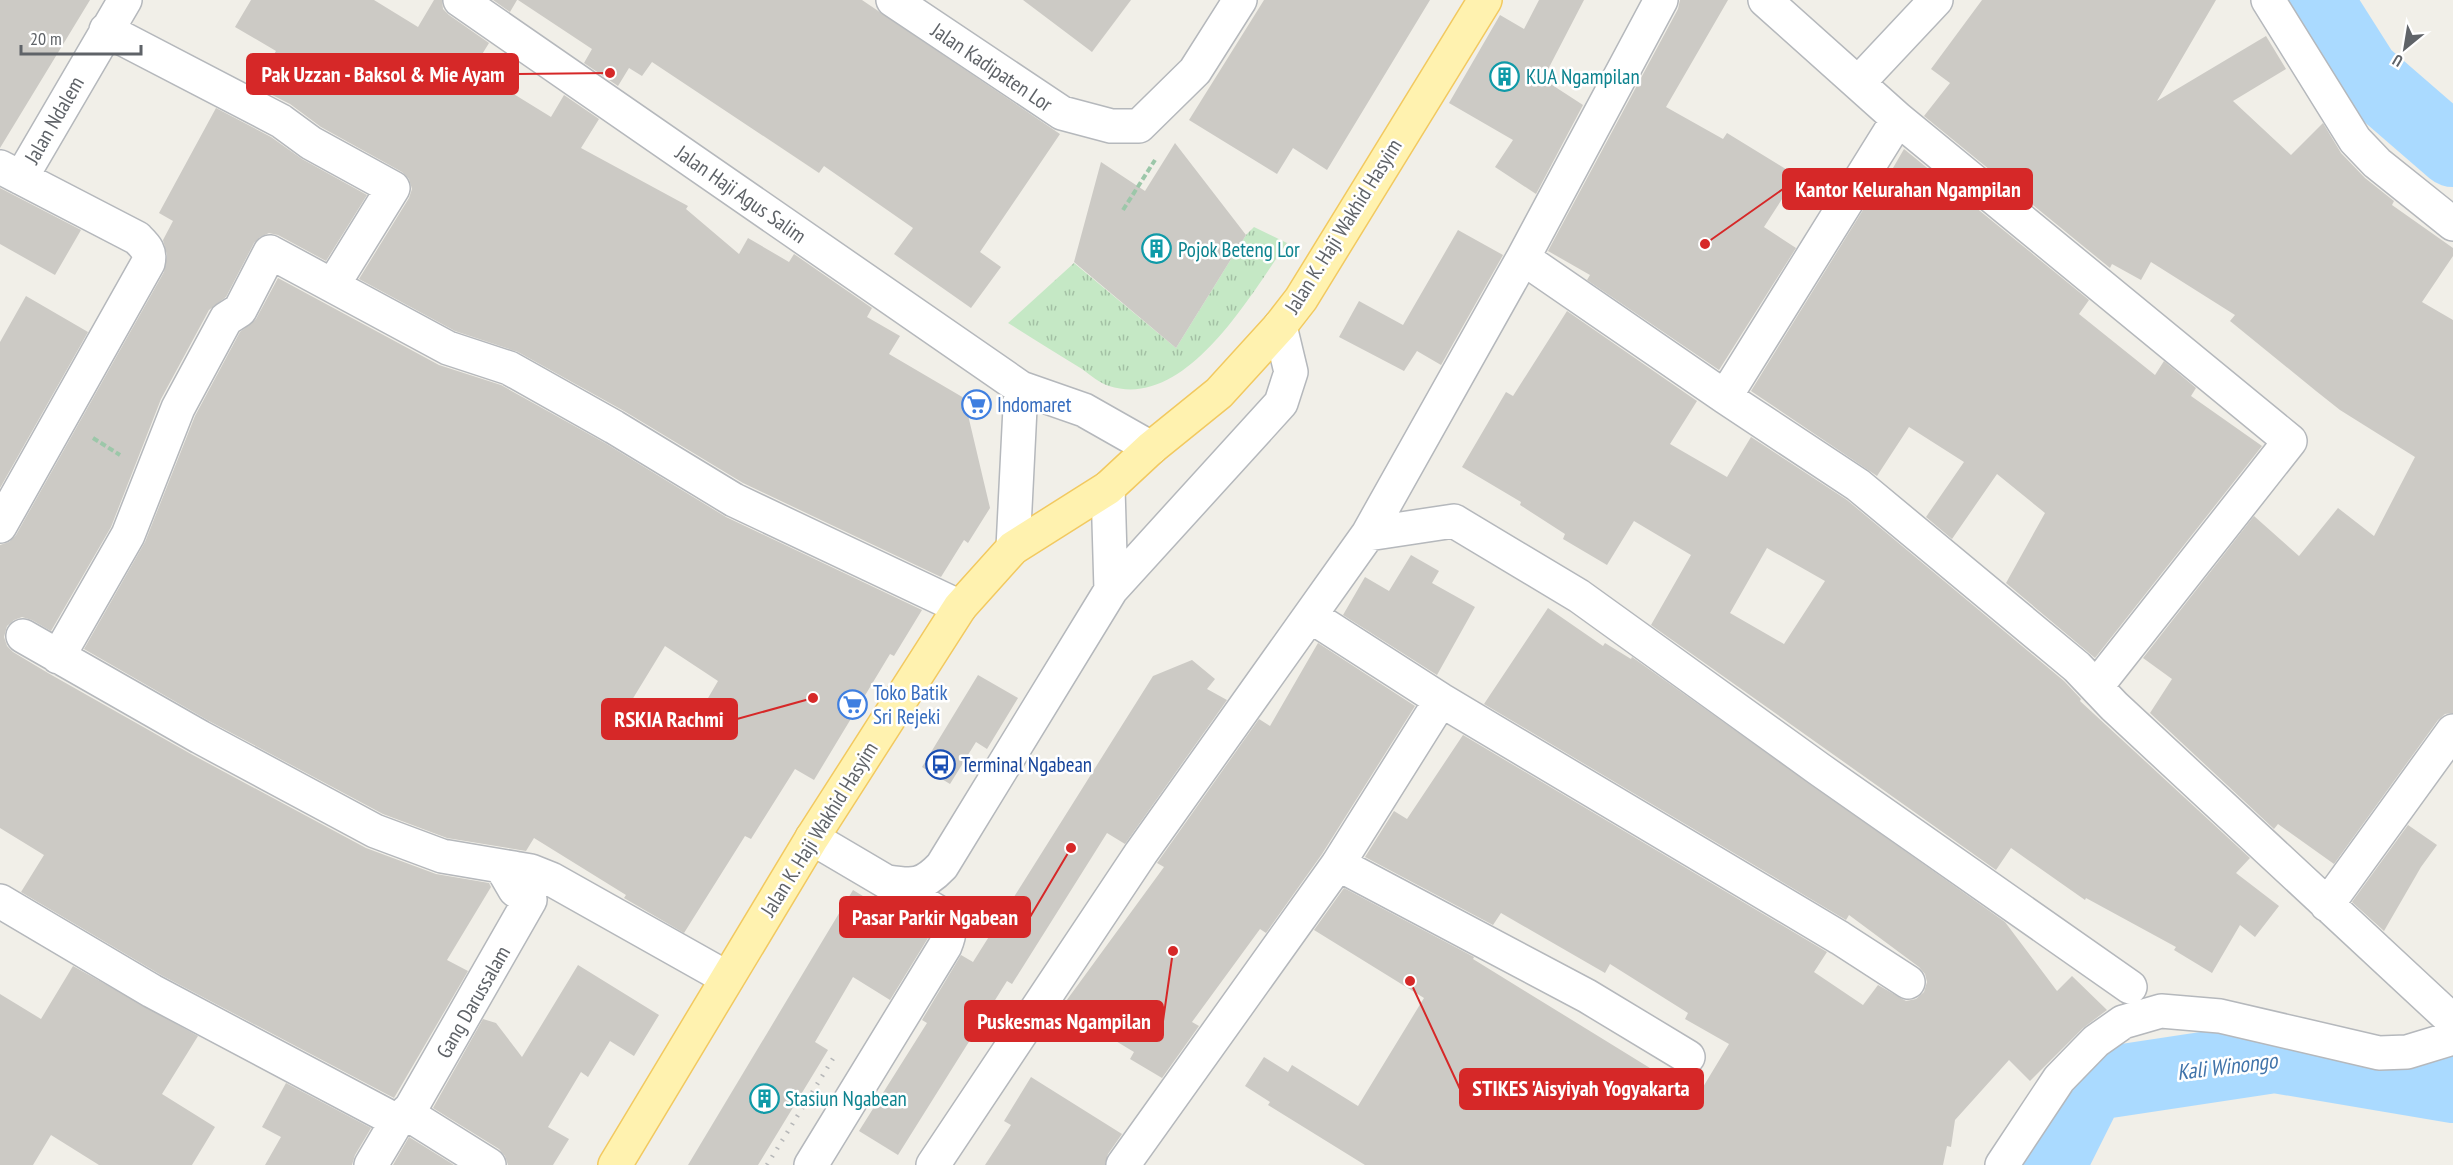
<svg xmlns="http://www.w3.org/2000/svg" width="2453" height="1165" font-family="'PT Sans Narrow',sans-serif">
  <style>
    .grass { fill: url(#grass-tufts) }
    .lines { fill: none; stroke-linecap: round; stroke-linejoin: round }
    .river { stroke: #aadaff; stroke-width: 72 }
    .building { fill: #cccac5; fill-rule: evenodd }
    .minor-casing { stroke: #b5b8bc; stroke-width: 36 }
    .major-casing { stroke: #f2c960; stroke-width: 36 }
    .path { stroke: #9cc7a9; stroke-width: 4; stroke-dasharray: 6 3; stroke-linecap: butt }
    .minor { stroke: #fff; stroke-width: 33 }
    .major { stroke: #fff2af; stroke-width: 33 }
    .rail { stroke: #b6b7b8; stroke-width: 4.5; stroke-dasharray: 1.5 8; stroke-linecap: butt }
    .labels { text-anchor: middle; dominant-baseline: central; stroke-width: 5; stroke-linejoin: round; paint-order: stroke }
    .street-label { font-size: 21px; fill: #5f6368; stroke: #fff }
    .culture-label { font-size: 21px; fill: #0d838f; stroke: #fff; text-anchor: start }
    .shop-label { font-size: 21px; fill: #366cbe; stroke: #fff; text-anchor: start }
    .transit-label { font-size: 21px; fill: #164399; stroke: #fff; text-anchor: start }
    .water-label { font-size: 22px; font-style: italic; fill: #4174aa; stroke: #fff }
    .leader { fill: none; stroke: #d62828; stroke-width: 2 }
    .callout-dot { fill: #d62828; stroke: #fff; stroke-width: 2 }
    .callout { fill: #d62828; stroke: #d62828; stroke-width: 2 }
    .callout-label { font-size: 22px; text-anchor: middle; font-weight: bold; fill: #fff }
  </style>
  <defs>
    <pattern id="grass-tufts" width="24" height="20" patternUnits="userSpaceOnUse" patternTransform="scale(1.5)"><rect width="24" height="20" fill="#c5e8c5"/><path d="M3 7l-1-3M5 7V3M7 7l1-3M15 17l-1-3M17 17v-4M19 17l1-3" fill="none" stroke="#a3c0a4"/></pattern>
  </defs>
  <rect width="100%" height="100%" fill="#f1efe8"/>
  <path class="grass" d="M1254,227L1287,243C1251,294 1186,411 1109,386C1100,383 1090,375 1082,369C1057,354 1032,338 1008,323L1074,263L1176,348L1246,235Z"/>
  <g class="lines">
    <path class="river" d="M2317,0L2364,74L2453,151
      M2050,1165L2090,1085L2275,1057L2453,1087"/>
  </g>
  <path class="building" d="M0,0H90L0,148Z
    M251,0H374L418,27L434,0H442L443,9L449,15L489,43L473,69L551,117L564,95L599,119L581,148L688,206L686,209L739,254L748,238L789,262L794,254L872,308L867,317L900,336L889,354L964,398L990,508L968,543L964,540L941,577L743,483L624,411L518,352L455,331L359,279L409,198L412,189L409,179L402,172L321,127L290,104L254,86L276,51L235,27Z
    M493,0H517L510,12Z
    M518,0H862L1060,134L980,252L1001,267L971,308L894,254L913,228L824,166L819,173L652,62L642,76L629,68L618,86L584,63L592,49Z
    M1023,0H1131L1092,52Z
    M1264,0H1430L1327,170L1293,148L1277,174L1189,120Z
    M1539,0H1584L1543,79L1583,105L1536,194L1495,167L1513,140L1449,103L1500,15L1524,29Z
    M1680,0H1728L1666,107L1723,139L1727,133L1797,176L1764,227L1796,248L1719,370L1587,280L1590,275L1548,251L1678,9Z
    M1982,0H2216L2157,101L2266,36L2286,69L2233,101L2291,155L2323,123L2341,153L2365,178L2394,201L2392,205L2453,248V256L2422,302L2453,320V713L2445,714L2438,720L2334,864L2278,824L2274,829L2150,713L2172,679L2143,658L2254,516L2299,556L2338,508L2374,536L2415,457L2340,410L2316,391L2230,321L2235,315L2151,262L2141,280L2112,264L2110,268L1924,116L1950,83L1931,69Z
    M216,108L271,137L302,159L367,195L326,261L278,235L269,233L260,237L254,243L226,297L209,310L161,399L111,527L51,631L32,620L22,617L14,620L7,626L4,637L7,646L13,652L48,673L191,754L366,848L436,874L489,883L491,887L447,960L468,971L394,1098L161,975L21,892L44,855L0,828V545L9,542L16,535L164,272L167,255L163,240L173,221L159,213Z
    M1175,143L1246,235L1176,348L1074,262L1101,162L1145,191Z
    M1904,149L2089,300L2079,314L2155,375L2164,361L2196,388L2191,396L2262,446L2095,658L2006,583L2045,513L1997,474L1952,539L1926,517L1964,462L1909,427L1877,476L1751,391L1871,197L1875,199Z
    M0,188L81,230L55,275L0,244Z
    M1458,230L1503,255L1441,365L1417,351L1404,371L1339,337L1359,301L1403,325Z
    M278,278L439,365L501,385L605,443L726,517L922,610L894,656L890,654L814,780L795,769L751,839L745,836L684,933L624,898L626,895L534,838L526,851L447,838L383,814L209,721L84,649L145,542L195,416L240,332L256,319ZM665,646L718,681L687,734L632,700Z
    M26,296L88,332L0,488V342Z
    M1567,311L1697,401L1670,444L1727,477L1751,437L1847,500L2064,681L2081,699L2080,701L2250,858L2236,873L2279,906L2255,937L2240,925L2212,973L2174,950L2176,947L2086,898L2085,900L2011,848L1996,870L1651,625L1691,555L1634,521L1607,565L1563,539L1565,534L1520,505L1521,502L1462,467L1506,392L1513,396ZM1767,548L1825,581L1784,644L1730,613Z
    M1411,555L1439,571L1432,583L1475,607L1437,675L1343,615L1365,577L1389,591Z
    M1548,608L1603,646L1605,643L1631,659L1632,657L2005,922L2057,991L2072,976L2107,1010L2083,1028L2030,1081L2009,1060L1955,1120L1951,1147L1947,1146L1943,1165H1365L1268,1105L1270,1102L1245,1086L1264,1057L1288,1072L1292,1065L1358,1106L1424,998L1314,930L1344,888L1474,957L1473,959L1697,1097L1729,1044L1685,1019L1688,1013L1610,964L1605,973L1501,913L1493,925L1365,857L1394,811L1407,819L1463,735L1827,952L1814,972L1863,1005L1878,985L1906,1001L1916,999L1924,992L1927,982L1925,974L1919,967L1849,915L1846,920L1484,704Z
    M1318,643L1415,706L1322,854L1266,933L1260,929L1192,1022L1199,1026L1162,1078L1130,1059L1134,1052L1061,1008L1164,867L1157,863L1259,719L1270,726Z
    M1192,660L1215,679L1207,689L1227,700L1125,844L1107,833L1012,984L1007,981L898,1155L859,1131L927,1023L922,1020L961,955L973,962L1153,676Z
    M978,675L1018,698L987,749L976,742L950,784L922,767Z
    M2408,825L2437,845L2421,867L2384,931L2352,902Z
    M853,890L929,936L928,938L890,1000L853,977L815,1042L828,1050L758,1165H688Z
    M578,965L659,1015L634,1056L610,1041L588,1077L581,1072L548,1127L569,1139L553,1165H508L505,1156L499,1149L433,1108L483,1019L496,1023L522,1057Z
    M73,966L198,1036L162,1094L215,1127L192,1165H99L51,1135L33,1165H0V994L41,1019Z
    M1031,1077L1122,1134L1108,1154L1105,1165H985L1011,1125L1004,1121Z
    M286,1083L371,1128L355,1155L352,1165H265L281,1137L262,1127Z
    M409,1137L454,1165H393Z"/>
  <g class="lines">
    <defs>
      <path id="minor" d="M460,0L1021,388L1084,410L1151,448
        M893,0L1062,113L1111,126H1139L1195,71L1240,0
        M1765,0L1898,119L2290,441L2096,687
        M2268,0L2355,140L2377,163L2453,224
        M106,30L281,121L311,143L393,188L333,285
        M1858,83L1936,0
        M0,167L137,238C145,246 151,251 148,263L0,526
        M21,178L125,0
        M1523,258L1725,397L1858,485L2077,667L2114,706L2453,1021
        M1725,397L1898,119
        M1108,488L1111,590
        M1368,534L1454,521L1579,596L1819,769L2130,987
        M1013,548L1021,388
        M1312,617L1441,700L1840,938L1908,982
        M23,636L200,737L375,831L442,856L531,871L551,879L727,978
        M58,657L128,535L178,408L226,319L240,310L270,252L448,348L509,368L614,427L734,500L960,607
        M1338,864L1587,996L1688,1057
        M888,882C914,886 923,886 942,866L1111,590L1281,403L1291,372L1280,326
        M0,901L152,991L397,1121
        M2327,905L2453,731
        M406,1113L489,1165
        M371,1165L397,1121L411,1108L530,900L515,890L501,866L514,868
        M811,1165L945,946C951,932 951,924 941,914L812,838
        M933,1165L1141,853L1368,534L1523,258L1661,0
        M1123,1165L1338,864L1441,700
        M2002,1165L2059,1079L2096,1041L2123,1022L2161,1011L2220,1016L2379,1053L2407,1052L2453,1038"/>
      <path id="major" d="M615,1165L812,838L960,607L1013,548L1108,488L1151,448L1219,393L1280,326L1301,299L1485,0"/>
    </defs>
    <use href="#minor" class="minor-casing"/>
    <use href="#major" class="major-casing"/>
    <path class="path" d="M1123,210L1155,160
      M93,438L120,455"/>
    <use href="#minor" class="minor"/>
    <use href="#major" class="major"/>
    <path class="rail" d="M767,1165L834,1057"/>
  </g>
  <defs>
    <symbol id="building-ring" viewBox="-11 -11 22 22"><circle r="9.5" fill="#fff" stroke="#0f9aa8" stroke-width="1.5"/><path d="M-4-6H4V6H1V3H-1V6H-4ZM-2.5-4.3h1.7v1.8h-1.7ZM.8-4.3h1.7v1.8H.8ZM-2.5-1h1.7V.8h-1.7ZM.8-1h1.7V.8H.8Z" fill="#0f9aa8"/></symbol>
    <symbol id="supermarket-ring" viewBox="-11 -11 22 22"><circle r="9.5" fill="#fff" stroke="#3f7fe0" stroke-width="1.5"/><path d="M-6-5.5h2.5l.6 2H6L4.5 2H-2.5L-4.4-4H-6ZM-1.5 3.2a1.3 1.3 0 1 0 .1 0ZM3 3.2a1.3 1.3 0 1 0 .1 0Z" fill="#3f7fe0"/></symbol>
    <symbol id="bus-ring" viewBox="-11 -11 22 22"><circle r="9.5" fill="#fff" stroke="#1a4fb4" stroke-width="1.5"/><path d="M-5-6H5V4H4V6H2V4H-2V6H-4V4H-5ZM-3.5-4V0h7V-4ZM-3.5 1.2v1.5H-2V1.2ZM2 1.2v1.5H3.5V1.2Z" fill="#1a4fb4"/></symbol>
  </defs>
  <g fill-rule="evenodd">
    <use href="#building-ring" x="1488" y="60" width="33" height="33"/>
    <use href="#building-ring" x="1140" y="232" width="33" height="33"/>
    <use href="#supermarket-ring" x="960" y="388" width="33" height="33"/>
    <use href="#supermarket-ring" x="836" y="688" width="33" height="33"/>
    <use href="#bus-ring" x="924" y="748" width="33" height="33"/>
    <use href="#building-ring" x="748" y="1082" width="33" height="33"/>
  </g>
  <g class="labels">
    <g class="street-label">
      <text transform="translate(992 67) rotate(34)">Jalan Kadipaten Lor</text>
      <text transform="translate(54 120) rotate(-60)">Jalan Ndalem</text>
      <text transform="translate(741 194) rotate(35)">Jalan Haji Agus Salim</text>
      <text transform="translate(1343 226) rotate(-58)">Jalan K. Haji Wakhid Hasyim</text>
      <text transform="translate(819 829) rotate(-58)">Jalan K. Haji Wakhid Hasyim</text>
      <text transform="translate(473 1002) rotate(-60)">Gang Darussalam</text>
    </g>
    <g class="culture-label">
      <text x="1526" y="76">KUA Ngampilan</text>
      <text x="1178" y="249">Pojok Beteng Lor</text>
      <text x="785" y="1098">Stasiun Ngabean</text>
    </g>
    <g class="shop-label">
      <text x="997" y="404">Indomaret</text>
      <text x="873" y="692">Toko Batik<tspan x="873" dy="24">Sri Rejeki</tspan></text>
    </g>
    <g class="transit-label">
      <text x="961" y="764">Terminal Ngabean</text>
    </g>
    <g class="water-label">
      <text transform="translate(2227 1066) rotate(-7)">Kali Winongo</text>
    </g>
  </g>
  <path class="leader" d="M610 73L518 74M1705 244L1783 189M813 698L737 719M1071 848L1030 917M1173 951L1163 1021M1410 981L1460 1089"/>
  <g class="callout-dot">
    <circle cx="610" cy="73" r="6"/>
    <circle cx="1705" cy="244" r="6"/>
    <circle cx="813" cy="698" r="6"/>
    <circle cx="1071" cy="848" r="6"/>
    <circle cx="1173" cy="951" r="6"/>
    <circle cx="1410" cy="981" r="6"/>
  </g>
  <g class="callout">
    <rect x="247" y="54" width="271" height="40" rx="6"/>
    <rect x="1783" y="169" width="249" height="40" rx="6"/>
    <rect x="602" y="699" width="135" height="40" rx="6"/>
    <rect x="840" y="897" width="190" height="40" rx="6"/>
    <rect x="965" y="1001" width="198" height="40" rx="6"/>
    <rect x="1460" y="1069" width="243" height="40" rx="6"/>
  </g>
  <g class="callout-label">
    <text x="383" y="82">Pak Uzzan - Baksol &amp; Mie Ayam</text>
    <text x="1908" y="197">Kantor Kelurahan Ngampilan</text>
    <text x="669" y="727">RSKIA Rachmi</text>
    <text x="935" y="925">Pasar Parkir Ngabean</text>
    <text x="1064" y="1029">Puskesmas Ngampilan</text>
    <text x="1581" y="1096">STIKES 'Aisyiyah Yogyakarta</text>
  </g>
  <g transform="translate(2405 48) rotate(210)" stroke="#ffffff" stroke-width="4.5" paint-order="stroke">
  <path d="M0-4.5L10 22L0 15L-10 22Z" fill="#5f6368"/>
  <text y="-9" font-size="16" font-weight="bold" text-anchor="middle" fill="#5f6368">U</text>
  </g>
  <path d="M21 45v9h120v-9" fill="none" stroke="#5f6368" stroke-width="3"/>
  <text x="30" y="45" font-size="18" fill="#5f6368" stroke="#ffffff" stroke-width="4.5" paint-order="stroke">20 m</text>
</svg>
